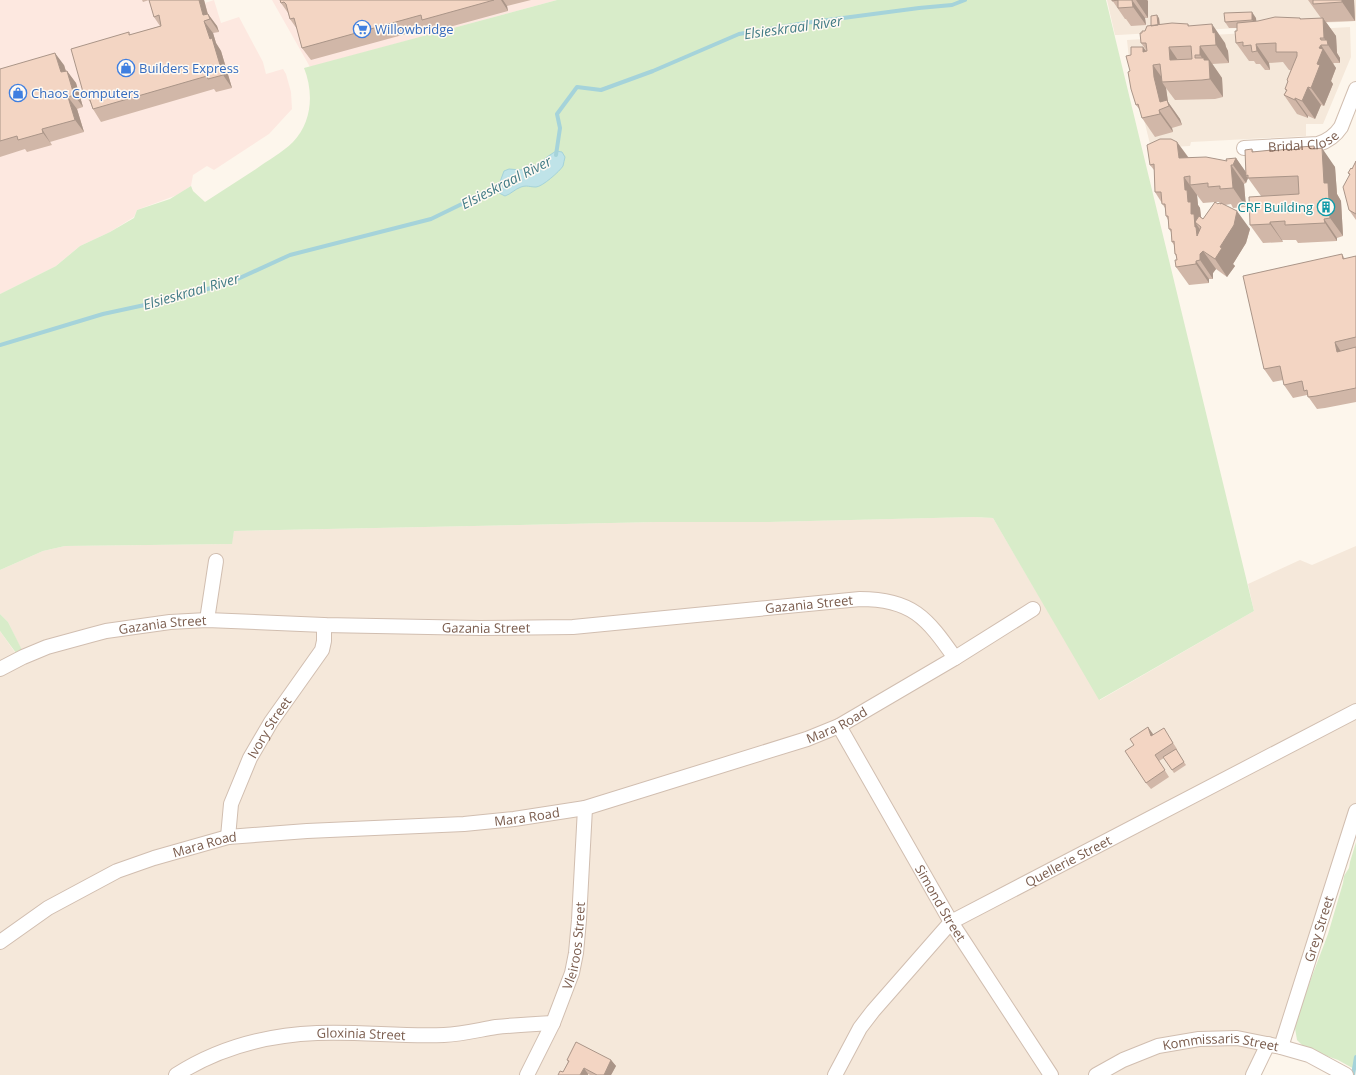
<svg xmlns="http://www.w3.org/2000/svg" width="1356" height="1075" font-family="'Open Sans',sans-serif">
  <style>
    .residential { fill: #f5e8da }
    .commercial { fill: #fde8e0 }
    .green { fill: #d8ecc9 }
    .water { fill: #bfe3e8; stroke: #a5d3da }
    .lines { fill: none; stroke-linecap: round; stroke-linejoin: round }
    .stream { stroke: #a5d3da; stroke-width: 4 }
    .street-casing { stroke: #d1beb0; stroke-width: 16 }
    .street { stroke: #fff; stroke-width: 14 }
    .wall { fill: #d1b7a8; fill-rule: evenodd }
    .shaded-wall { fill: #aa9588 }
    .building { fill: #f3d5c3; stroke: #aa9588; fill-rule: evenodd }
    .labels { text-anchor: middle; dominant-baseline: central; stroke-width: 3; stroke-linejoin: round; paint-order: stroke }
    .shop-label { font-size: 13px; fill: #366cbe; stroke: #fffaf3; text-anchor: start }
    .street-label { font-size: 13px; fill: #7a5c4d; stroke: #fffaf3 }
    .culture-label { font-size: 13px; fill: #0d838f; stroke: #fffaf3; text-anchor: end }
    .water-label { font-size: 14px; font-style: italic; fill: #437c86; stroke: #fffaf3 }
  </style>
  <rect width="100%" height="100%" fill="#fdf6ec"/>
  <path class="residential" d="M1107,0H1356V21L1118,35H1115Z
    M1350,27L1351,57L1323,124H1306V136L1191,142L1190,146L1151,148L1129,59L1127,40Z
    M974,517L993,518L1100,700L1254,611L1248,584L1300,560L1312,565L1356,546V814L1282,1048L1268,1045L1253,1075H0V631L19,658L24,655L8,622L0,614V570L43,551L65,546L231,544L234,531L657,522H769Z"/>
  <path class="commercial" d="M0,0H204L205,3L214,0L221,23L239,17L263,62L266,74L283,69L286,74L291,92L292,109L269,134L214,170L207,166L193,175L191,186L177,195L137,210L134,217L110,232L80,246L56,266L0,294Z
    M272,0H557L310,67Z"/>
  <path class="green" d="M557,0H1106L1254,611L1099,700L993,518L974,517L769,522H657L234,531L232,544L65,546L43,551L0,570V294L56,266L80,246L110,232L134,218L137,210L170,199L191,186L193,191L205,202C222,191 239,180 256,169C268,160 282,153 293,142C312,122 314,93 304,68Z
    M0,614L8,622L22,650L16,653L0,631Z
    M1356,842V1070L1338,1060L1305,1048L1297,1040L1295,1028L1301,1005L1328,934L1343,883L1344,876L1349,868L1350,862Z"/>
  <path class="water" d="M556,151L562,152L565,157C564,160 564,163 563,166C560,171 542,187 536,187C530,187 527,185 521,187C515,189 511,194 505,196L499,193L497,190L504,171L509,169L521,170L538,165L547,157Z"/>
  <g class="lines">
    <path class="stream" d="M556,155L560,128L557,114L577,87L601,90L653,71L739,34L805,23L919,8L952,5L965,0
      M0,345L103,314L177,298L231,282L290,255L431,219L503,184
      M1353,1075L1356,1057"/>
    <defs>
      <g id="street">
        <path id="s1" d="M1244,148L1318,144C1328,141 1335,136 1341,127L1356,89"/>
        <path d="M207,620L216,561"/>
        <path id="s2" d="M0,669L23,657L47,647L91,635L106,631L170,622L207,620L324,625L480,628L573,627L860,599C912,599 927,618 955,658"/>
        <path id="s3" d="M839,726L951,922L1051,1075"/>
        <path id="s4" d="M228,837L231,804L250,758L271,722L322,650L324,641V625"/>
        <path id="s5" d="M0,942L48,908L117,871L154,858L228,837L307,831L464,824L514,819L585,808L807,739L839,726L955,658L1033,609"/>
        <path id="s6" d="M1281,1047L1356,811"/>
        <path id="s7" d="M176,1075C218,1048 268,1035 317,1033C359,1031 402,1037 444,1035C462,1034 478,1030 496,1027C515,1025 534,1024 553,1023"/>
        <path id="s8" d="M527,1075L553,1023L572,973L576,953L579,920L585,808"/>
        <path id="s9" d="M835,1075L860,1028L873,1011L951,922L1356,711"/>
        <path id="s10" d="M1096,1075L1123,1060L1158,1046L1199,1039L1237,1038L1281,1047L1309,1055L1346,1075"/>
        <path d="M1253,1075L1268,1044"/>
      </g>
    </defs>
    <use href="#street" class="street-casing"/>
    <use href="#street" class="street"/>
  </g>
  <path class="wall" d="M142,0H204L208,14L217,26L219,32L213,33L216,43L221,51L232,88L216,92L214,89L101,122L93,109L90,102L83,92L129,32L130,35L160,26L154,17L149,0L143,2Z
    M280,0H531L507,6L508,11L431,32L428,28L311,60L302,48L297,29L290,19L288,13L281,3Z
    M1112,0H1147L1148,1V18H1145L1146,25L1131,26L1126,19H1125Z
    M1308,0H1354L1355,21L1326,22L1323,18L1336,36L1337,53L1340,58V63H1334L1333,64L1336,68L1331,81L1333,84L1324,106L1321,105L1315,119L1308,116V118L1297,114L1284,95L1286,91L1285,89L1288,82L1287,80L1291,70H1289L1283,62L1269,63L1270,70H1265L1260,64H1256L1254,61H1249L1236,43L1237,28H1229L1225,22L1256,18V22L1300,18L1301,19L1321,18Z
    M1159,18L1160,24H1188L1189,26L1225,43L1226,47L1228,51L1229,63L1212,64L1213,65L1222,78L1223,97L1215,99L1175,100L1166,88L1168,102L1180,119L1182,125L1172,128L1173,132L1155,137L1142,118L1140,110L1136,105L1130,71L1131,55L1143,47L1147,51L1141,43L1142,33L1145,31Z
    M64,65L66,71H67L76,83L83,107L77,109L84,132L50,142L52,145L27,152L25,149L0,157V69Z
    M1177,142L1189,158L1227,161L1236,158L1246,173L1252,149L1254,152L1272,150L1273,151L1288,149L1289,150L1316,149L1335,167L1337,194L1341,201L1343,236L1337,238V241L1298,243L1296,240H1282L1283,242L1263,243L1250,225L1261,196L1248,178L1246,183L1244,184L1246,207L1233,208L1231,204L1225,205L1250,229L1246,243L1233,264L1235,266L1227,277L1216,269L1213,273V279H1209V283L1189,285L1176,267L1177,260L1176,256L1175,254L1174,245L1172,242L1171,232L1169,229L1168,220L1166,216L1165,208L1155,192L1154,170L1150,165ZM1197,195L1203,203L1215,202L1203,219L1201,217L1200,208L1198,205ZM1215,202H1219L1220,203L1218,204Z
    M1356,161V220L1349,210V174L1348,173L1352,169Z
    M1342,254L1345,259L1356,256V402L1325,408L1317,409L1307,395L1293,398L1284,385L1283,380L1273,382L1264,369Z
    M1148,727L1153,735H1168L1177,749L1176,750L1186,765L1174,773L1164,758L1159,761L1169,777L1151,789L1146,783L1134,745Z
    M567,1060H611L616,1066L611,1075H590L588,1074L563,1072L568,1062Z"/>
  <path class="shaded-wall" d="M199,0H204L209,19L203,15Z
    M501,0H503L507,6L508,11Z
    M1132,0L1145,18L1146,25L1133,7Z
    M1136,0H1147L1148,1V18Z
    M1342,0H1354L1355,21L1342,2Z
    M1252,12L1256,18L1257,27L1252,20Z
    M208,14L217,26L219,32L210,19Z
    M1157,15L1159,18L1160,31L1158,28Z
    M1323,18L1336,36L1337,53L1340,58V63L1328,45L1327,43L1324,38Z
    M204,21L213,33L216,43L221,51L232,88L223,75L210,39Z
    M1212,24L1225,43L1226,47L1228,51L1229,63L1216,45L1213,33Z
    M1256,44L1269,63L1270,70L1257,51Z
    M1321,45L1336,68L1331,81L1333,84L1324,106L1311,88L1317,64L1319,48Z
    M1200,46L1222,78L1223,97L1210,79L1209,68L1200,55Z
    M1143,47L1155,64L1153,65L1165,82H1162L1166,88L1168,102L1180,119L1182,125L1169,106L1160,102L1143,52Z
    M1169,47L1182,66L1170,60Z
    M55,53L64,65L70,85L61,72Z
    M67,71L76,83L83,107L74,95Z
    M1308,87L1321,105L1315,119L1302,101Z
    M68,97L77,109L84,132L75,120Z
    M1295,98L1308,116V118L1295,100Z
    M1159,110L1172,128L1173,132L1160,114Z
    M42,129L50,142L52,145L43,133Z
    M1177,142L1190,160L1179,158Z
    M1314,146L1323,158L1322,148L1335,167L1337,194L1341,201L1343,236L1330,218L1324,183L1314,149Z
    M1236,158L1248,175L1246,176L1248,178L1246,183L1233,165Z
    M1231,165L1244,184L1246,207L1233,188Z
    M1184,177L1197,195L1198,205L1200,208L1201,217L1203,221L1201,227L1195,222L1207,240L1197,236L1185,190Z
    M1237,211L1250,229L1246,243L1233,264L1235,266L1227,277L1215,259Z
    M1324,219L1337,238V241L1325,223Z
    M1270,222L1282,240L1283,242L1270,224Z
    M1203,251L1216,269L1213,273V279L1200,260V254Z
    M1196,261L1209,279V283L1196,264Z
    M1335,342L1343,355L1337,352Z
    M1148,727L1153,734L1156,743L1151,736Z
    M611,1060L616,1066L611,1075H604Z
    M584,1068L588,1074V1075H580Z"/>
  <path class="building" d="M149,0H199L203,15L208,14L210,19L204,21L210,39L212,38L223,75L208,79L207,76L93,109L87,91L83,92L71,49L129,32V35L161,26L159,15L154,17Z
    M280,0H494L422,20L421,15L302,48L294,18L290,19L286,4L284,2L281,3Z
    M1112,0H1132L1133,7L1118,8V0L1112,1Z
    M1313,0H1342V2L1313,4Z
    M1252,12V20L1225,22L1224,13Z
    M1157,15L1158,25L1151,26V16Z
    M1275,17L1300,18V19L1323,18L1324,38H1320L1321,40H1327L1328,45H1321L1319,48L1323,49L1317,64L1320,65L1311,88L1308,87L1302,101L1295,98V100L1284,95L1287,90L1285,89L1288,81L1287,80L1297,56V52H1276V43L1256,44L1257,51L1252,52L1251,45L1243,46V42L1236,43L1235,31H1237V23L1258,21Z
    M1172,23L1188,24V26L1212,24L1213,33L1215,32L1216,45L1200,46V55H1195V58H1204V60H1209L1210,79L1202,80L1162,82L1160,64L1153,65L1154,77L1160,102L1167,100L1169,106L1159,110L1160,114L1142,118L1138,104L1136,105L1131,89L1128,72L1130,71L1126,56L1131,55V47H1143V52L1147,51L1146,43H1141L1140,33H1142V31H1145L1147,26ZM1191,46L1192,59L1170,60L1169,47Z
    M55,53L61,72L67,71L74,95L68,97L75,120L42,129L43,133L18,140L17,136L0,141V69Z
    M1160,139H1171L1177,142L1179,158L1206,157L1227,161L1226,159L1236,158L1233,165H1231L1233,188L1220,189V186L1208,187V183L1190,185V176L1184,177L1185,190H1187L1188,202H1191V214H1194L1195,227H1196L1197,236L1201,227L1195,222L1199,216L1203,219L1215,202L1218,204L1219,203L1221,204V203L1237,211L1234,225L1220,247L1222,248L1215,259L1203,251L1200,254V260L1196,261V264L1176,267L1175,260H1177L1176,254H1175L1174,241L1172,242L1171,229H1169L1168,216H1166L1165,204H1162L1161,192H1155L1154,164L1150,165L1147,145Z
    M1314,146V149L1322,148L1324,183H1328L1330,218L1324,219L1325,223L1285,225V221L1270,222V224L1250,225L1249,197L1299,194L1298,176L1248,178V175L1246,176L1245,150L1252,149V152L1272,150V151L1288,149V150L1300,149V147Z
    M1356,161V214L1349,210L1343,187L1350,174L1348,173L1351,168L1352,169Z
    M1342,254L1343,259L1356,256V337L1335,342L1337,352L1356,347V388L1316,396L1308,397L1307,390L1304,391L1302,381L1284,385L1280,366L1264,369L1243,276Z
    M1148,727L1151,736L1164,728L1173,743L1155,755L1165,770L1146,783L1125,751L1134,745L1130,739Z
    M1176,749L1184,762L1172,770L1163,757Z
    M576,1042L611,1060L604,1075H597L584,1068L580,1075H558L560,1071L563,1072L569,1061L567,1060Z"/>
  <defs>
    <symbol id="supermarket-ring" viewBox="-11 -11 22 22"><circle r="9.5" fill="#fffaf3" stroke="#3f7fe0" stroke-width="1.5"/><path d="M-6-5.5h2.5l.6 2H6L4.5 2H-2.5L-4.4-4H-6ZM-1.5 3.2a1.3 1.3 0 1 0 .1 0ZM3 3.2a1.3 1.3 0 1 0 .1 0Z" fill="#3f7fe0"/></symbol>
    <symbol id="shop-ring" viewBox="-11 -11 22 22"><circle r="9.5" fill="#fffaf3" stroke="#3f7fe0" stroke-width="1.5"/><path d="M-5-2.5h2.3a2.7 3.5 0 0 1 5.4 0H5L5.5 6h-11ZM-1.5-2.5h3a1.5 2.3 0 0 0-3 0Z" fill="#3f7fe0"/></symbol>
    <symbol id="building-ring" viewBox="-11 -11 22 22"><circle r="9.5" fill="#fffaf3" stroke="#0f9aa8" stroke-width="1.5"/><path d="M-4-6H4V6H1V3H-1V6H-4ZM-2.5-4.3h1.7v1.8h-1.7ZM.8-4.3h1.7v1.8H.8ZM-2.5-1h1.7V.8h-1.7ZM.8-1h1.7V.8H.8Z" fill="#0f9aa8"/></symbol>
  </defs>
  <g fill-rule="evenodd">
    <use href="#supermarket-ring" x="352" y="19" width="20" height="20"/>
    <use href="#shop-ring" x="116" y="58" width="20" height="20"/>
    <use href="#shop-ring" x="8" y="83" width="20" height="20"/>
    <use href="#building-ring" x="1316" y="197" width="20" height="20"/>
  </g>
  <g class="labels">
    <g class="shop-label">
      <text x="375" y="29">Willowbridge</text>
      <text x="139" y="68">Builders Express</text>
      <text x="31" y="93">Chaos Computers</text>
    </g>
    <g class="street-label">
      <text stroke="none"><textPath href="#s1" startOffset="60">Bridal Close</textPath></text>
      <text stroke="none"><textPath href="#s2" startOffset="818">Gazania Street</textPath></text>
      <text stroke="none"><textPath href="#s2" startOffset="170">Gazania Street</textPath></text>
      <text stroke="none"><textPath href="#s2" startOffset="494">Gazania Street</textPath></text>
      <text stroke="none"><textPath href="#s5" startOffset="877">Mara Road</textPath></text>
      <text stroke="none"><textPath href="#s4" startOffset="119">Ivory Street</textPath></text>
      <text stroke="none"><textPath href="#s5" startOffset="553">Mara Road</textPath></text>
      <text stroke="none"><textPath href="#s5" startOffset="229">Mara Road</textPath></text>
      <text stroke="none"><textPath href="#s9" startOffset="325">Quellerie Street</textPath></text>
      <text stroke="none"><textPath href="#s3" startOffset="204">Simond Street</textPath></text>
      <text stroke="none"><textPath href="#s6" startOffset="124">Grey Street</textPath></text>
      <text stroke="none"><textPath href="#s8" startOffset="139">Vleiroos Street</textPath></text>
      <text stroke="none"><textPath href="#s7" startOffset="193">Gloxinia Street</textPath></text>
      <text stroke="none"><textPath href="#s10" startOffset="132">Kommissaris Street</textPath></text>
    </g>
    <g class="culture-label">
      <text x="1313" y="207">CRF Building</text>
    </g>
    <g class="water-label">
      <text transform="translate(793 27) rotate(-8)">Elsieskraal River</text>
      <text transform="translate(506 182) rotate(-27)">Elsieskraal River</text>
      <text transform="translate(191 291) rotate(-16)">Elsieskraal River</text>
    </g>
  </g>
</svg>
